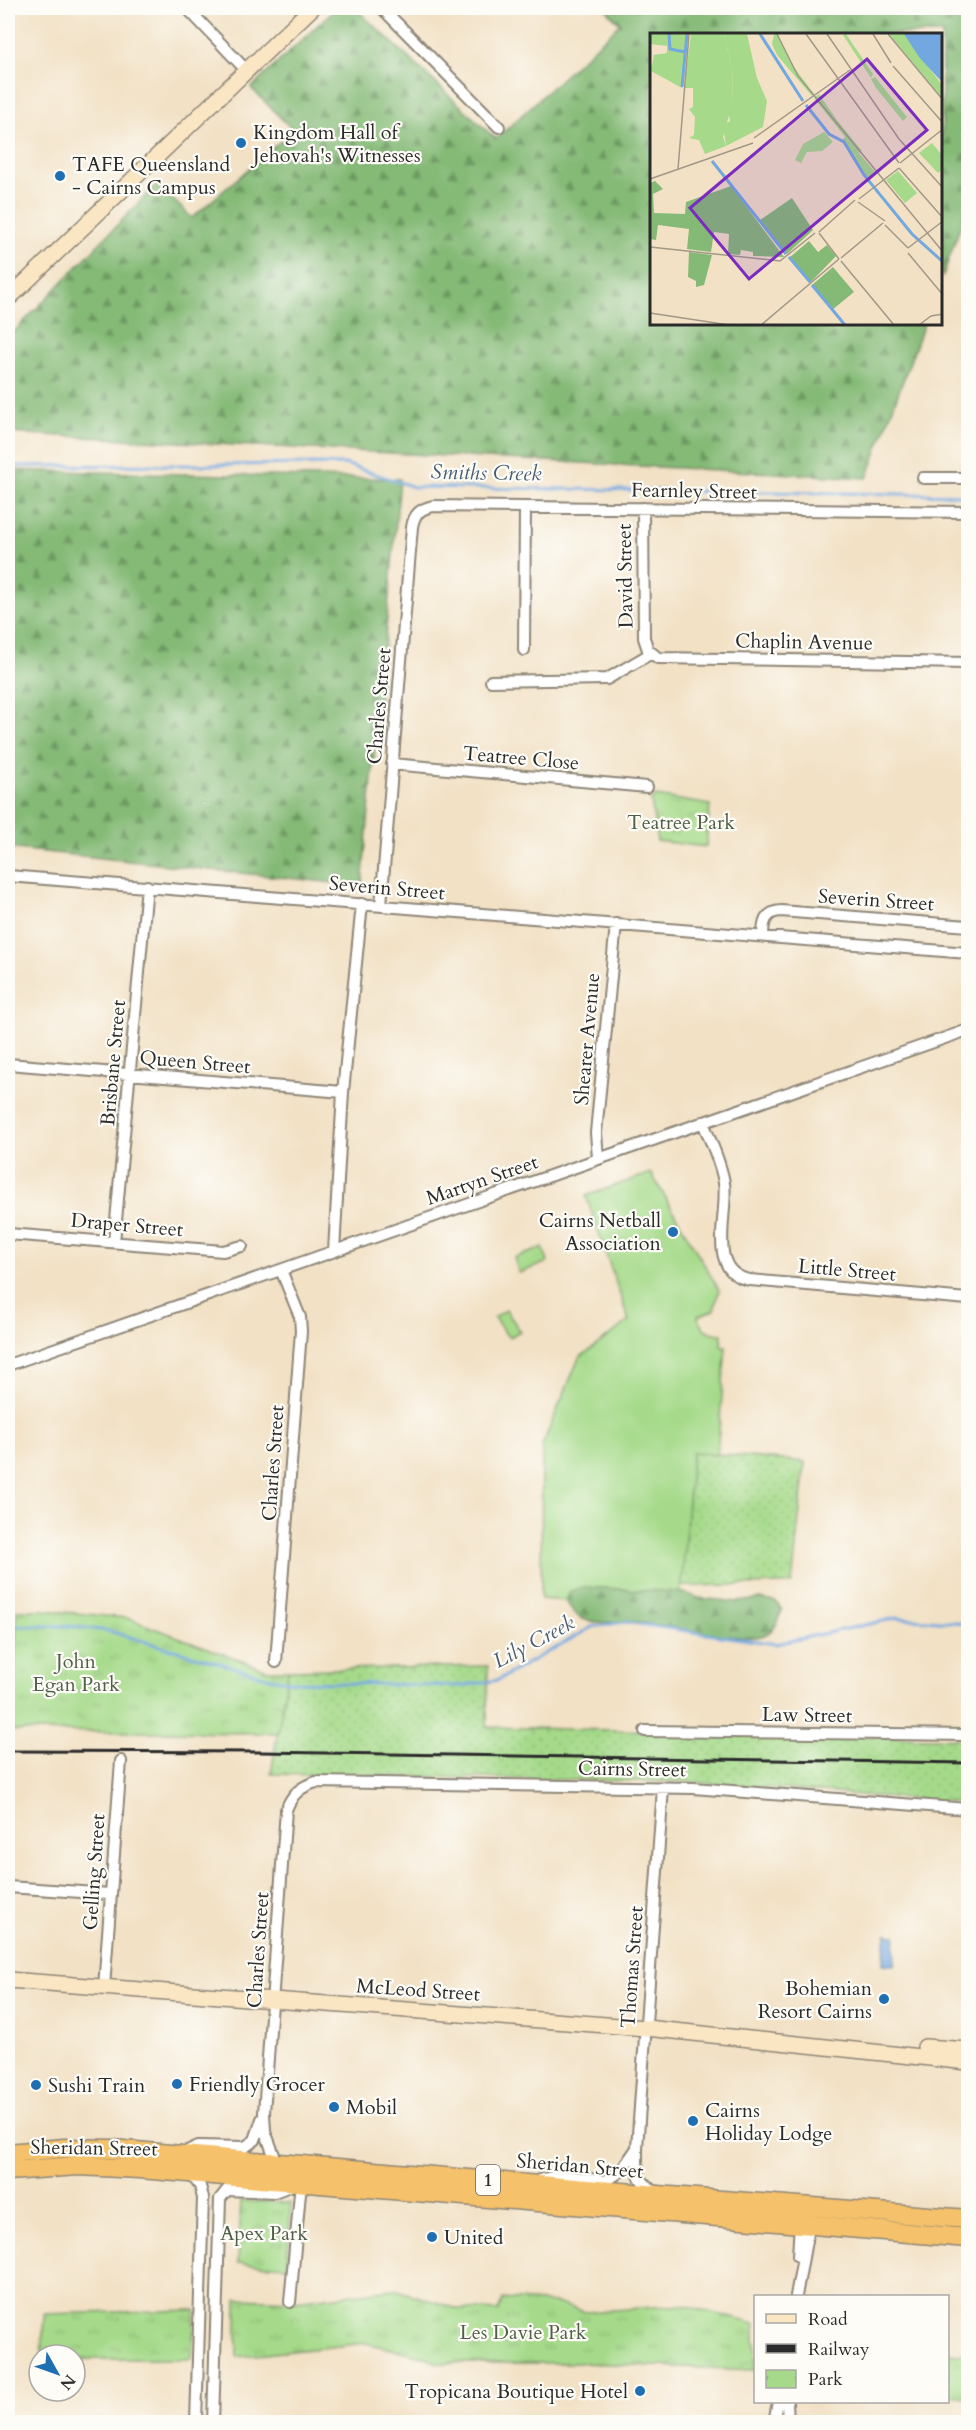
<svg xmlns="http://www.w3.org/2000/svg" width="976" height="2430" font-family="Cardo,serif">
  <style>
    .grass { fill: url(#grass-dots); stroke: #68825a; stroke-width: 1.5 }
    .forest { fill: url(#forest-firs); stroke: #587250; stroke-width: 1.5 }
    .park { fill: url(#park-tufts); stroke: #68825a; stroke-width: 1.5 }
    .garden { fill: #a6da8a; stroke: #68825a; stroke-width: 1.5 }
    .water { fill: #73a7e0; stroke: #4f6986; stroke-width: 1.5 }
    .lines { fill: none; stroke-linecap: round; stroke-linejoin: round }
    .stream { stroke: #73a7e0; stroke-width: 3 }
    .street-casing { stroke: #8e8678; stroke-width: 14 }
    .secondary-casing { stroke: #8e8678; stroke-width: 18 }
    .highway-casing { stroke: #8e8678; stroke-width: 21 }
    .street { stroke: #fff; stroke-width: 10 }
    .secondary { stroke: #fbe6c4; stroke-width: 15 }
    .highway { stroke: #f5c16b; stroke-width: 18 }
    .rail { stroke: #2b2b2b; stroke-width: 3 }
    .poi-dot { fill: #1f6fb2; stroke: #fdfcf7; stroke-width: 2 }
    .labels { text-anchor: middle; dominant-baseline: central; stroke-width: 4.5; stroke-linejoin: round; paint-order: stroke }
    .shield { fill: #fdfcf7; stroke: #6a6a68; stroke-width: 1.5 }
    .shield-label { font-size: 18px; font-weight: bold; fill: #2b2b2b }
    .poi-label { font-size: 20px; fill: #2b2b2b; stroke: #fdfcf7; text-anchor: start }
    .street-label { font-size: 20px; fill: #2b2b2b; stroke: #fdfcf7 }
    .park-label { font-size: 20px; fill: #506048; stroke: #fdfcf7 }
    .water-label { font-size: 21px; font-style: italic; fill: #485d73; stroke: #fdfcf7 }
    .inset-river { fill: none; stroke: #73a7e0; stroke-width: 3 }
    .inset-road { fill: none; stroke: #a29887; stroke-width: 1.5 }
    .view { fill: #7b2cbf; fill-opacity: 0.15; stroke: #7b2cbf; stroke-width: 3 }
    .inset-edge { fill: none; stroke: #2b2b2b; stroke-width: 3 }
  </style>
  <defs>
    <pattern id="grass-dots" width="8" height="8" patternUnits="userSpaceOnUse" patternTransform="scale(1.5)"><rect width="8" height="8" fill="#a6da8a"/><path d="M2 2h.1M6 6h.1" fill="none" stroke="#8fbb77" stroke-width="1.8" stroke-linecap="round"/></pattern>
    <pattern id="forest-firs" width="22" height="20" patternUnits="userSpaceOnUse" patternTransform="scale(1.5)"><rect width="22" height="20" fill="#84ba76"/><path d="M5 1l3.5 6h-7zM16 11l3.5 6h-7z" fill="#6c9761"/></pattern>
    <pattern id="park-tufts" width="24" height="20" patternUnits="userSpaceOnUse" patternTransform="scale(1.5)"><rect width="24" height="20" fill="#a6da8a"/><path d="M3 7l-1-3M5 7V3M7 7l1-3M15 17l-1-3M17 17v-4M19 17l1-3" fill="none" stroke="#8fbb77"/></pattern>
  </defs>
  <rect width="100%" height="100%" fill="#fdfcf7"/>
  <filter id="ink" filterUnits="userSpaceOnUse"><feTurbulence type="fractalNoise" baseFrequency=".0167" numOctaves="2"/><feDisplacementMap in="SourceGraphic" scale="12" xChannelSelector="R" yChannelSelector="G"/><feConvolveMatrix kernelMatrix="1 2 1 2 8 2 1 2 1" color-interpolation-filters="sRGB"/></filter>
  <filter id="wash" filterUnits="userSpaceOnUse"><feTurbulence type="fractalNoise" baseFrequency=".008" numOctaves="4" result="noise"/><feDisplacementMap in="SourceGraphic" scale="24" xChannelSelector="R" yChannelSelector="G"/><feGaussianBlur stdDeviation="1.35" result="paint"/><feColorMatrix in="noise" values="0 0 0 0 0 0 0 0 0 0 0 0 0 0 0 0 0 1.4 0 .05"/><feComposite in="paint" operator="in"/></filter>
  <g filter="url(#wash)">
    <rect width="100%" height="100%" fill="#f2e1c5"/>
    <path class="grass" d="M692,1452L805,1462L792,1584L681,1586Z
      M488,1666L487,1727L968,1739V1803L689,1782L271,1774L288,1670Z"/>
    <path class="forest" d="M336,8H355L496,139L620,24L605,8H968V205L942,278V34H652V324H924L867,478L8,433V338L157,184L192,218L293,130L251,88Z
      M8,470L400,479L362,886L8,848Z
      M584,1587L681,1592L699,1598L738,1602L760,1599L776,1602L782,1610C778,1621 776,1630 764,1635C746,1644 662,1624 636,1622C619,1622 597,1625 581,1618C574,1614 570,1608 566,1601L570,1591Z"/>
    <path class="park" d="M656,796L710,805L706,847L657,841L651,801Z
      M17,1610H43L127,1618L267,1670H288L278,1733L12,1731Z
      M241,2201L291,2203L287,2266L238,2263Z
      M394,2289L458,2309L498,2311L503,2299L555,2303L586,2312L683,2305L755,2324V2370L582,2363H437L426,2357L366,2343L237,2357V2299L295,2301Z
      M195,2310L192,2359H83L81,2382L75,2381V2355H42L44,2314Z
      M948,2353L968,2355V2398L948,2393Z"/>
    <path class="garden" d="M651,1173L719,1290L714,1310L698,1316C702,1330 708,1333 722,1334L721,1346H726L717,1455L692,1452L681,1592L584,1587L570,1591L566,1601L541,1599L542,1446L579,1358L629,1321L586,1196Z
      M543,1248L548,1262L519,1273L514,1258Z
      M506,1310L520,1331L509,1338L494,1318Z"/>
    <path class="water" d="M886,1934L896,1935L894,1965L883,1964Z"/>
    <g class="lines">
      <path class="stream" d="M8,466L345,464L414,487L968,495
        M8,1626H68L109,1631L274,1679L298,1682L463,1686L498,1680L592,1627L624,1622L776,1644L897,1618L968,1623"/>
    </g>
  </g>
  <g filter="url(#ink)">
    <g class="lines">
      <defs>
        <path id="street" d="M187,8L247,71
          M382,8L499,127
          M923,478H968
          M643,508L644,638L648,650L658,658L968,663
          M524,650L525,508
          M491,681L607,679L650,654
          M392,764L647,787
          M8,876L968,953
          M381,905L412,527C414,514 420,509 433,506L968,512
          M763,936C763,923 765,912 781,911L968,926
          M8,1064L343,1092
          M703,1122C710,1141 721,1162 724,1183C729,1213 705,1273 750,1280L968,1299
          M598,1158L596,1133L616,924
          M8,1234L223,1251L242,1246
          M114,1242L147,886
          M334,1251L343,1092L362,904
          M8,1365L968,1030
          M276,1662L301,1331L300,1317L281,1270
          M645,1731L968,1735
          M8,1887L110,1894
          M104,1987L121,1761
          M185,2152L198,2146L245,2147L255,2140L262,2119
          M277,2163L265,2131L264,2113L286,1810C292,1794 300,1787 316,1782L693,1788L968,1809
          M190,2173L200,2186L203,2198L196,2422
          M539,2180L560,2175L606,2181L621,2171L637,2148
          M655,2193C635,2177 637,2173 637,2148L663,1788
          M798,2256L800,2223
          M796,2296L809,2224
          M290,2302L301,2182
          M787,2402L788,2422
          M213,2422L220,2199L227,2190L274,2192L293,2185
          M774,2422L778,2402"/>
        <path id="secondary" d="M8,299L312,8
          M8,1980L646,2028L968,2062
          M925,2047L968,2050"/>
        <path id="highway" d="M8,2153L64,2148L112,2149L658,2195L968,2219
          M8,2171L78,2166L140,2169L968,2238"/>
      </defs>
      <use href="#street" class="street-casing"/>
      <use href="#secondary" class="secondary-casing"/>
      <use href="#highway" class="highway-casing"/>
      <use href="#street" class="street"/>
      <use href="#secondary" class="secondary"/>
      <use href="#highway" class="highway"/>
      <path class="rail" d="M8,1751L261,1752L968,1763"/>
    </g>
  </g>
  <g class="poi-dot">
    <circle cx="241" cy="143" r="6"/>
    <circle cx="60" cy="176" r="6"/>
    <circle cx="673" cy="1232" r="6"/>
    <circle cx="884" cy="1999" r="6"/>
    <circle cx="177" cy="2084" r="6"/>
    <circle cx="36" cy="2085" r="6"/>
    <circle cx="334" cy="2107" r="6"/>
    <circle cx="693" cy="2121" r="6"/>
    <circle cx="432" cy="2237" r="6"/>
    <circle cx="640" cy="2391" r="6"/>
  </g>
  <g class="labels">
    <rect class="shield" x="476" y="2165" width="24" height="30" rx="4.5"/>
    <g class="shield-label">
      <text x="488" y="2180">1</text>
    </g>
    <g class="poi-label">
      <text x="253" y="132">Kingdom Hall of<tspan x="253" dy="23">Jehovah's Witnesses</tspan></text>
      <text x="72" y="164">TAFE Queensland<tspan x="72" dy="23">- Cairns Campus</tspan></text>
      <text x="661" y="1220" text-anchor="end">Cairns Netball<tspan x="661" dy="23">Association</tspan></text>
      <text x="872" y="1988" text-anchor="end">Bohemian<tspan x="872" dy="23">Resort Cairns</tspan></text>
      <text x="189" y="2084">Friendly Grocer</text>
      <text x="48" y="2085">Sushi Train</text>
      <text x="346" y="2107">Mobil</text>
      <text x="705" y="2110">Cairns<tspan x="705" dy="23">Holiday Lodge</tspan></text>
      <text x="444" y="2237">United</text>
      <text x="628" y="2391" text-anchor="end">Tropicana Boutique Hotel</text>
    </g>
    <g class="street-label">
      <text transform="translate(694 491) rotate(1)">Fearnley Street</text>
      <text transform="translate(625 576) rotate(-91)">David Street</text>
      <text transform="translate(804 642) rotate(1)">Chaplin Avenue</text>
      <text transform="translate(379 706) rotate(-85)">Charles Street</text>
      <text transform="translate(521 758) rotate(5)">Teatree Close</text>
      <text transform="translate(387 888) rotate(5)">Severin Street</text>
      <text transform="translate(876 900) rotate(4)">Severin Street</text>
      <text transform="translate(587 1039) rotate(-85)">Shearer Avenue</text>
      <text transform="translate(195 1062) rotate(5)">Queen Street</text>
      <text transform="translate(113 1063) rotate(-85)">Brisbane Street</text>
      <text transform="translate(482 1180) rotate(-19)">Martyn Street</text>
      <text transform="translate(127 1225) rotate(5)">Draper Street</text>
      <text transform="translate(847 1270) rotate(5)">Little Street</text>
      <text transform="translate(273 1463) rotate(-86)">Charles Street</text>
      <text transform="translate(807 1715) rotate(1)">Law Street</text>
      <text transform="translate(632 1769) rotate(1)">Cairns Street</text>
      <text transform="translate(94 1872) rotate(-86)">Gelling Street</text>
      <text transform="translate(258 1950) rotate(-86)">Charles Street</text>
      <text transform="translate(632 1967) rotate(-86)">Thomas Street</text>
      <text transform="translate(418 1990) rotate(4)">McLeod Street</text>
      <text transform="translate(94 2148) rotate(1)">Sheridan Street</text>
      <text transform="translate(580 2166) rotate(5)">Sheridan Street</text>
    </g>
    <g class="park-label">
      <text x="681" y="822">Teatree Park</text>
      <text x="76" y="1661">John<tspan x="76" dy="23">Egan Park</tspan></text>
      <text x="264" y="2233">Apex Park</text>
      <text x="523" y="2332">Les Davie Park</text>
    </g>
    <g class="water-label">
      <text transform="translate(486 473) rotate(1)">Smiths Creek</text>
      <text transform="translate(534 1642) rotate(-28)">Lily Creek</text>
    </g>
  </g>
  <g transform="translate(650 33)">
    <rect width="292" height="292" fill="#f2e1c5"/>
    <path d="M124,1H128L141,30L164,61L162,63L127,22L122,11ZM169,61L187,87L212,118L204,123L191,108L195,104L164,65ZM282,110L292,122V137L288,140L269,120Z" fill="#a6da8a"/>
    <path d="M5,148L13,156L3,161L4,180L35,181L36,169L81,153L134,224L103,223V219L91,217L90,222L78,221L79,201L64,199L61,219L37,216L39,196L8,192L6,207L0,206V150ZM142,165L163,197L137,221L110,187ZM159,208L168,219L177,212L186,223L160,250L139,225ZM39,219L62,222L54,252L46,254V248L38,244ZM183,234L204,259L182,277L162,252Z" fill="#84ba76"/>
    <path d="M41,1H74L82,35L83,68L73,104L76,113L55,121L49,107L39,105L44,102L45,84L39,76L43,74V55H34Z" fill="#a6da8a"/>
    <path d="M74,1H97L107,45L117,68L113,94L76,113L73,92L80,88L78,77L83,68L82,35ZM248,138L267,160L255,170L236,147Z" fill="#a6da8a"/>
    <path d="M0,1H37L32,55L1,38L4,22L17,20V13L0,11ZM196,1L223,41L221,45L193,2ZM239,1H254L292,52V65ZM225,44L257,84L253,88L226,55L221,46ZM209,120L225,139L216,146L204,123Z" fill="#a6da8a"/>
    <path d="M18 8a9 9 0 1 1 18 0a9 9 0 1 1-18 0ZM9 32a12 12 0 1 1 24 0a12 12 0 1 1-24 0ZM174,99L183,109L172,118L157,119L151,130L145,127L153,111Z" fill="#a6da8a"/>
    <path d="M254,1H292V49L269,24Z" fill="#73a7e0"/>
    <path class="inset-river" d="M19,1L20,16L35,19M110,1L153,68M32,54L37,1M156,72L179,101L194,109L214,142L262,201L293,229M62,128L136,221M139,224L160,249M162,252L195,292"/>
    <path class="inset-road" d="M127,1L148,43L293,219M156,1L249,130M177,1L249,106L293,155M223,1L241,30M238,1L293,67M243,33L293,90M104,105L200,37M250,130L293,96M249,135L293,185M28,136L39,1M0,146L103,110M209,166L249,135M208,169L235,188M235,192L258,215M169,199L205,167M169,200L189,226M0,214L130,228L165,200M258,215L293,188M258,220L293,262M191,225L233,190M191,228L244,292M0,280L79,292M111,292L189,226M269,292L281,283L293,281"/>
    <path class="view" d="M217,26L277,97L99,246L40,175Z"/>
    <rect width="292" height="292" class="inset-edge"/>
  </g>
  <rect width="976" height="2430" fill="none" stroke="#fdfcf7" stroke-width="30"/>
  <rect x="754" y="2295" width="195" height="108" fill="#fdfcf7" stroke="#a9a8a5" stroke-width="1.5"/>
  <rect x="766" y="2314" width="30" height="9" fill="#fbe6c4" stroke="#a9a8a5" stroke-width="1.5"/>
  <text x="808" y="2325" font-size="18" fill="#2b2b2b">Road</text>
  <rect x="766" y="2344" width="30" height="9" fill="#2b2b2b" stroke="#a9a8a5" stroke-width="1.5"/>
  <text x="808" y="2355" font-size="18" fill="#2b2b2b">Railway</text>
  <rect x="766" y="2370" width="30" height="18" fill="url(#park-tufts)" stroke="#a9a8a5" stroke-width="1.5"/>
  <text x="808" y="2385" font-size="18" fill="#2b2b2b">Park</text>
  <g transform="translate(57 2373) rotate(130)"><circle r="28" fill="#fdfcf7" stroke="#a9a8a5" stroke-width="1.5"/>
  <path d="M0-4.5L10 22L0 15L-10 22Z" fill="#1f6fb2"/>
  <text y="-9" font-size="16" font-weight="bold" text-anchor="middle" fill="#2b2b2b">N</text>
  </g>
</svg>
